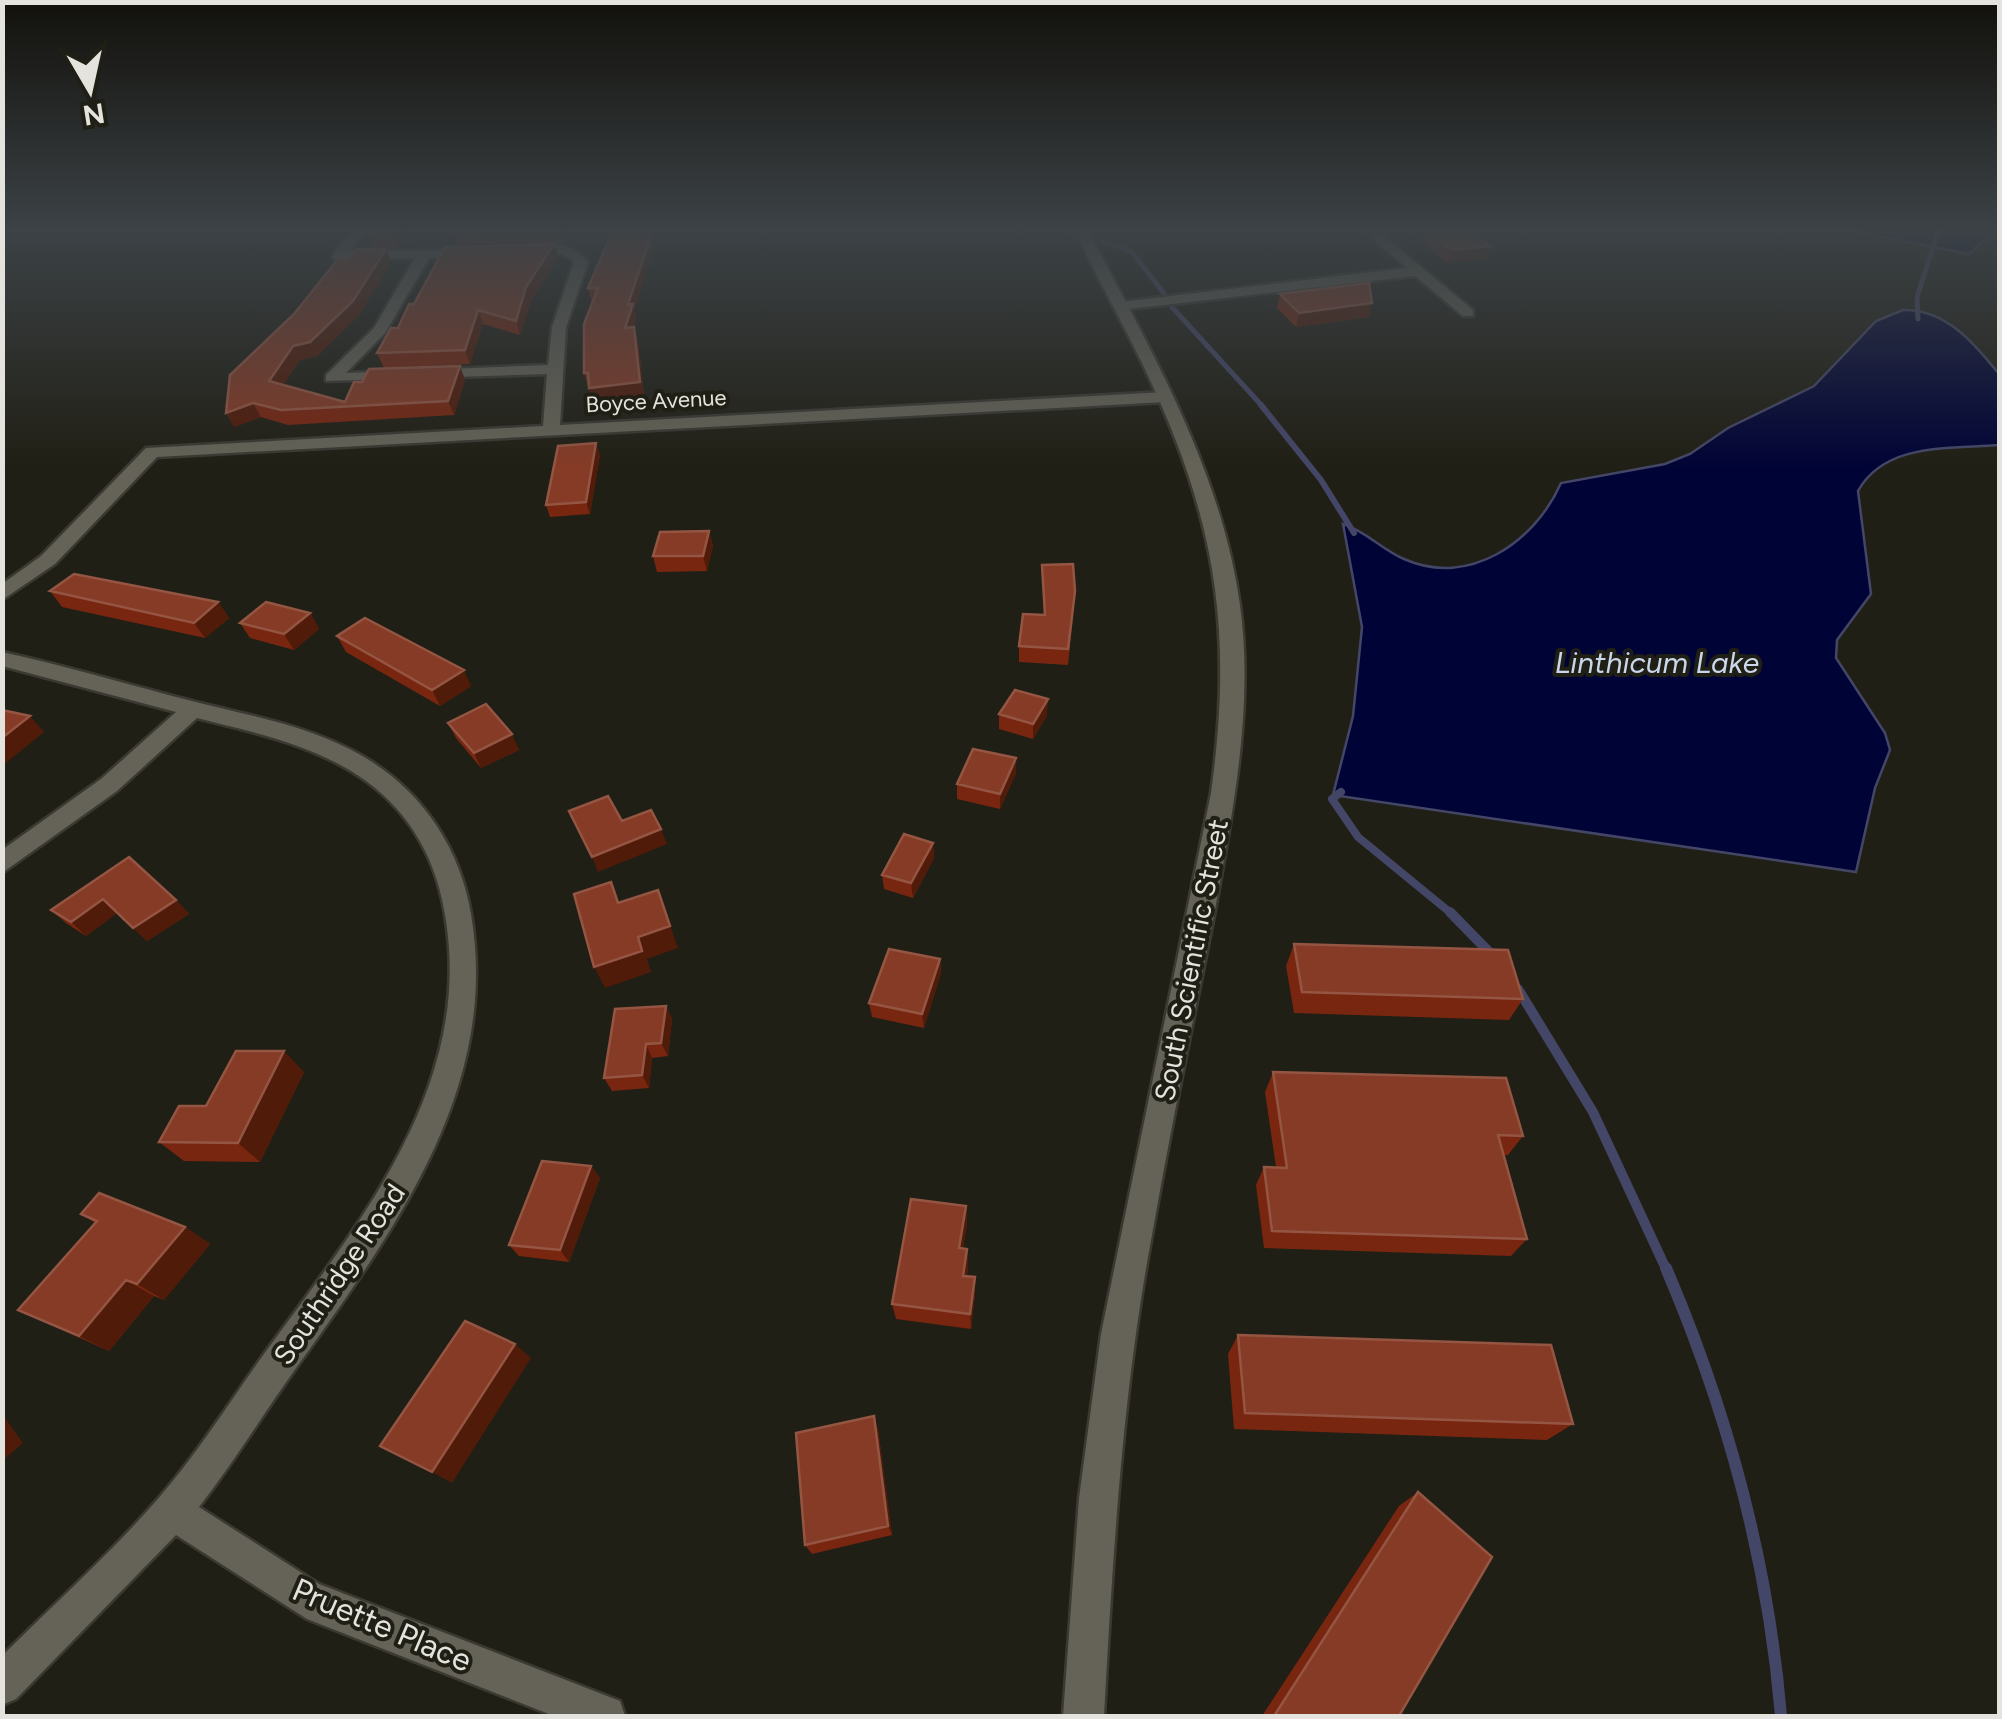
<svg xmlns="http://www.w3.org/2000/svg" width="2002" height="1719" font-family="Figtree,sans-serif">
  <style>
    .water { fill: #000335; stroke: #444667; stroke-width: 2.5 }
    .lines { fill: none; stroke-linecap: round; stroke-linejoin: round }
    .stream-far4 { stroke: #444667; stroke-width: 5 }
    .stream-far3 { stroke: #444667; stroke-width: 6 }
    .stream-far2 { stroke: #444667; stroke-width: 8 }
    .stream-far1 { stroke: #444667; stroke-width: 10 }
    .stream { stroke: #444667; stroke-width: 12 }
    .minor-casing { stroke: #3a3932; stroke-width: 5 }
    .tertiary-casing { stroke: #3a3932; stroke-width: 5 }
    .minor { fill: #656357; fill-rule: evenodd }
    .tertiary { fill: #656357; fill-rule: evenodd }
    .wall { fill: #792610 }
    .shaded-wall { fill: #511b09 }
    .building { fill: #853b26; stroke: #945543; stroke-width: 2.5 }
    .labels { text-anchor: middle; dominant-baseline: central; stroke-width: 8; stroke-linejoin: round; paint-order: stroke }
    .far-street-label { font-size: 22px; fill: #e4e3dd; stroke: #201f15 }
    .street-label { font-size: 28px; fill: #e4e3dd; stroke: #201f15 }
    .water-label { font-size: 30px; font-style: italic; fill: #cad7eb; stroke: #201f15 }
    .near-street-label { font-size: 32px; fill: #e4e3dd; stroke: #201f15 }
  </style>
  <rect width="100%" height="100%" fill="#201f15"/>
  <path class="water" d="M1842,229H1996L1969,254Z
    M1903,310C1946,309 1974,343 1999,374V445C1951,449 1885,442 1858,491L1871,594L1837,640L1836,658L1885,733L1890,750L1875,788L1856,872L1333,795L1353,716L1362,627L1343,524C1366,531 1382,550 1404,559C1469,588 1535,542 1561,483L1665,464L1690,454L1728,428L1814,386L1876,321Z"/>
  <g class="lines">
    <path class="stream-far4" d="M1067,229L1077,239
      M1102,240L1132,252L1165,295
      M1171,306L1264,408
      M1918,319L1917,297L1939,229"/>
    <path class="stream-far3" d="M1261,405L1321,480L1354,533"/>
    <path class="stream-far2" d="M1341,792L1332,799L1358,837L1452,914"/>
    <path class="stream-far1" d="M1450,912L1493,956
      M1518,989L1593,1112L1667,1271"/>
    <path class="stream" d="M1666,1268C1728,1413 1768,1560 1781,1716"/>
    <defs>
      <path id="minor" d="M354,229H367L350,252L475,249L482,253L475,257L429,258L385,333L346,373L548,365L552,327L574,262C559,245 535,260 517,250C537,239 575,242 588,262L566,327L560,425L1165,392L1173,397L1165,402L157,457L55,564L2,600V584L41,556L146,448L543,426L547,374L326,381V375L374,328L415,258L334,259L332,256Z
        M1362,229H1375L1473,310V316H1463L1415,276L1120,310L1113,306L1120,302L1407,268Z
        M2,652C67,666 129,685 192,701C250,716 312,726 364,757C422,791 460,848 471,914C501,1089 391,1235 294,1371C262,1416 233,1463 199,1507L319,1584L620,1701L625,1716H554L307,1619L176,1535L16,1699L2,1705V1656C54,1604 109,1555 157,1500C197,1454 229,1403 264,1354C357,1226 472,1089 446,921C438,864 413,815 366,781C316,745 256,733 197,718L117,791L2,873V850L101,779L176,712L2,666Z"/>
      <path id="tertiary" d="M1075,229H1087C1150,349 1221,469 1240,605C1254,706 1233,810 1215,910C1194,1018 1171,1126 1152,1235C1122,1395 1113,1554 1104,1716H1063L1079,1498L1101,1334L1211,793C1234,627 1215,515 1143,365C1121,319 1095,275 1075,229Z"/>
    </defs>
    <use href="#minor" class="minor-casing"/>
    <use href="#tertiary" class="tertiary-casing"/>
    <use href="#minor" class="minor"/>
    <use href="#tertiary" class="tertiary"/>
  </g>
  <path class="wall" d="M407,229L398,247L373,248L368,234Z
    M453,229H570L564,242L457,245L452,232Z
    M1406,229H1467L1490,246L1486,259L1448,263Z
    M386,249L391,262L359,315L317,356L300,360L283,385L345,402L465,380L454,415L288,425L261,417L234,427L226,413L348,259Z
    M654,249L634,310L636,318L633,327L638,341L644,396L594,403L584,373L592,302L588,288Z
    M558,257L531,301L520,335L483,324L470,364L384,368L377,353L398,328L414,304Z
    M1280,294L1369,317L1296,327L1277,308Z
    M600,455L590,514L550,517L546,505Z
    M709,531L713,546L707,571L657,572L653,556Z
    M1042,565L1074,607L1068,665L1019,662V646L1044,615Z
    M50,591L218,602L229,618L205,638L62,607Z
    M310,613L319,629L294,650L250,638L240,623Z
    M337,636L471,686L440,706L346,652Z
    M999,714L1047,715L1033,739L999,729Z
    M448,723L519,750L481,768L456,738Z
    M1016,758V773L1000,809L957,799V784Z
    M933,843L934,858L913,898L884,889L882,875Z
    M176,900L189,914L147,941L117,913L86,936L66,923L51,910Z
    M1294,944L1523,999L1509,1020L1294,1013L1286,966Z
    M940,959L941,973L924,1028L872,1017L869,1003Z
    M666,1006L672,1019L668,1056L652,1058L649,1088L612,1091L604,1078Z
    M304,1072L260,1162L184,1161L159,1142L206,1106Z
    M1273,1072L1523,1136L1508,1155H1504L1527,1239L1511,1256L1264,1248L1256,1185L1264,1167H1276L1265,1092Z
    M591,1166L600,1178L569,1262L519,1256L509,1245Z
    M966,1206L967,1223L963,1248L967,1249L968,1265L967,1276L975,1277V1293L971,1329L896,1319L892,1304Z
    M81,1214L185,1227L210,1244L164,1300L154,1296L109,1351L18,1310L95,1223Z
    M1238,1335L1573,1424L1547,1440L1234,1429L1228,1354Z
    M878,1429L892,1535L812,1554L805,1545Z
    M1418,1492L1399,1716H1262L1399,1506Z"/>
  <path class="shaded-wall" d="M396,229H407L398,247L393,233Z
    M561,229H570L564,242Z
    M651,236L654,249L634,310L636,318L628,342L625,328L628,304Z
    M554,244L558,257L531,301L520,335L516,321L526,287Z
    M1490,246L1486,259L1448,263L1452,250Z
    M386,249L391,262L359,315L317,356L300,360L276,395L269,381L293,346Z
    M1372,303L1369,317L1296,327L1299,313Z
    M478,310L483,324L470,364L465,350Z
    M634,327L638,341L644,396L594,403L589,388Z
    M460,366L465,380L454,415L448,401Z
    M253,403L261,417L234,427L226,413Z
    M596,443L600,455L590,514L586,502Z
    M709,531L713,546L707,571L703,556Z
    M218,602L229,618L205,638L194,623Z
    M310,613L319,629L294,650L284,634Z
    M464,670L471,686L440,706L432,690Z
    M1048,699L1047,715L1033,739V724Z
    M30,716L44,732L2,766V738Z
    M512,734L519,750L481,768L474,753Z
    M1016,758V773L1000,809V794Z
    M661,829L667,844L598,872L592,857Z
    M933,843L934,858L913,898L911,883Z
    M658,890L678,948L647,959L651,972L605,988L594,967L638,937Z
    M103,899L117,913L86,936L71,922Z
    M176,900L189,914L147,941L133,928Z
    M940,959L941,973L924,1028L922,1014Z
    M666,1006L672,1019L668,1056L661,1043Z
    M646,1044L652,1058L649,1088L642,1075Z
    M284,1051L304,1072L260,1162L238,1143Z
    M591,1166L600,1178L569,1262L560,1250Z
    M966,1206L967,1223L960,1264L959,1248Z
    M185,1227L210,1244L164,1300L137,1284Z
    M967,1249L968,1265L964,1292L963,1276Z
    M975,1277V1293L971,1329L970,1314Z
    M126,1280L154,1296L109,1351L79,1336Z
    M515,1344L531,1358L452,1483L432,1472Z
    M2,1414L23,1443L2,1461Z
    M874,1416L878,1429L892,1535L888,1526Z"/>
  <path class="building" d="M372,229H396L393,233L368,234Z
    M453,229H561L452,232Z
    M613,229H649L651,236L628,304H633L625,328L634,327L640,382L589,388L588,373H584V324L598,288H588Z
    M1425,229H1467L1490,246L1452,250Z
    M554,244L526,287L516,321L478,310L465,350L377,353L391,328H398L409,304H414L445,247Z
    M356,249H386L353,301L310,342L293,346L269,381L345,402L354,382H362L369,369L460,366L448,401L281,410L253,403L226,413L230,375L294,314L338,259H348Z
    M1369,283L1372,303L1299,313L1280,294Z
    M596,443L586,502L546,505L558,446Z
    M709,531L703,556H653L660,532Z
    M1073,564L1075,591L1068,649L1019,646L1023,614L1045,615L1042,565Z
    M74,574L218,602L194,623L50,591Z
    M266,602L310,613L284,634L240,623Z
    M365,618L464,670L432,690L337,636Z
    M1015,690L1048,699L1033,724L999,714Z
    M486,704L512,734L474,753L448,723Z
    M2,710L30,716L2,738Z
    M973,749L1016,758L1000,794L957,784Z
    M608,796L622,821L651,810L661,829L592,857L569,811Z
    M904,834L933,843L911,883L882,875Z
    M129,857L176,900L133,928L103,899L71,922L51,910Z
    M611,882L618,903L658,890L670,926L638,937L642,951L594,967L574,894Z
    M1294,944L1508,950L1523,999L1302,992Z
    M889,949L940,959L922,1014L869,1003Z
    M666,1006L661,1043L646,1044L642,1075L604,1078L615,1009Z
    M236,1051H284L238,1143L159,1142L179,1106H206Z
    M1273,1072L1506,1078L1523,1136L1498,1135L1527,1239L1272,1231L1264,1167L1287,1168Z
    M542,1161L591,1166L560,1250L509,1245Z
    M99,1193L185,1227L137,1284L126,1280L79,1336L18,1310L97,1221L81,1214Z
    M911,1199L966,1206L959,1248L967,1249L963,1276L975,1277L970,1314L892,1304Z
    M465,1321L515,1344L432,1472L380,1446Z
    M1238,1335L1551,1345L1573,1424L1245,1413Z
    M874,1416L888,1526L805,1545L796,1433Z
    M1418,1492L1492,1557L1399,1716H1274Z"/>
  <linearGradient id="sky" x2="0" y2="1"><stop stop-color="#12110c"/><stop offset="0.49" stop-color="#3c4246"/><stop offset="1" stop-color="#3c4246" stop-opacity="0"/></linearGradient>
  <rect width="2002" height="469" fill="url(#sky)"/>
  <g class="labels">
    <g class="far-street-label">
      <text transform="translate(656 401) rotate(-3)">Boyce Avenue</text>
    </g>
    <g class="street-label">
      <text transform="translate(1191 960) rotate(-79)">South Scientific Street</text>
      <text transform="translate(339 1274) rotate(-56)">Southridge Road</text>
    </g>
    <g class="water-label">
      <text x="1657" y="662">Linthicum Lake</text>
    </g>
    <g class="near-street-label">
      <text transform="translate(382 1625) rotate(23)">Pruette Place</text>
    </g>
  </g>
  <rect width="2002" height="1719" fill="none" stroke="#e4e3dd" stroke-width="10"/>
  <g transform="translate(90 90) rotate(171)" stroke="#201f15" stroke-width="8" paint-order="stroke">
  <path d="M0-8L18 38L0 25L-18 38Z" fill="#e4e3dd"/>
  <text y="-15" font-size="28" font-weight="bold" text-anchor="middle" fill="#e4e3dd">N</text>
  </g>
</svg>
